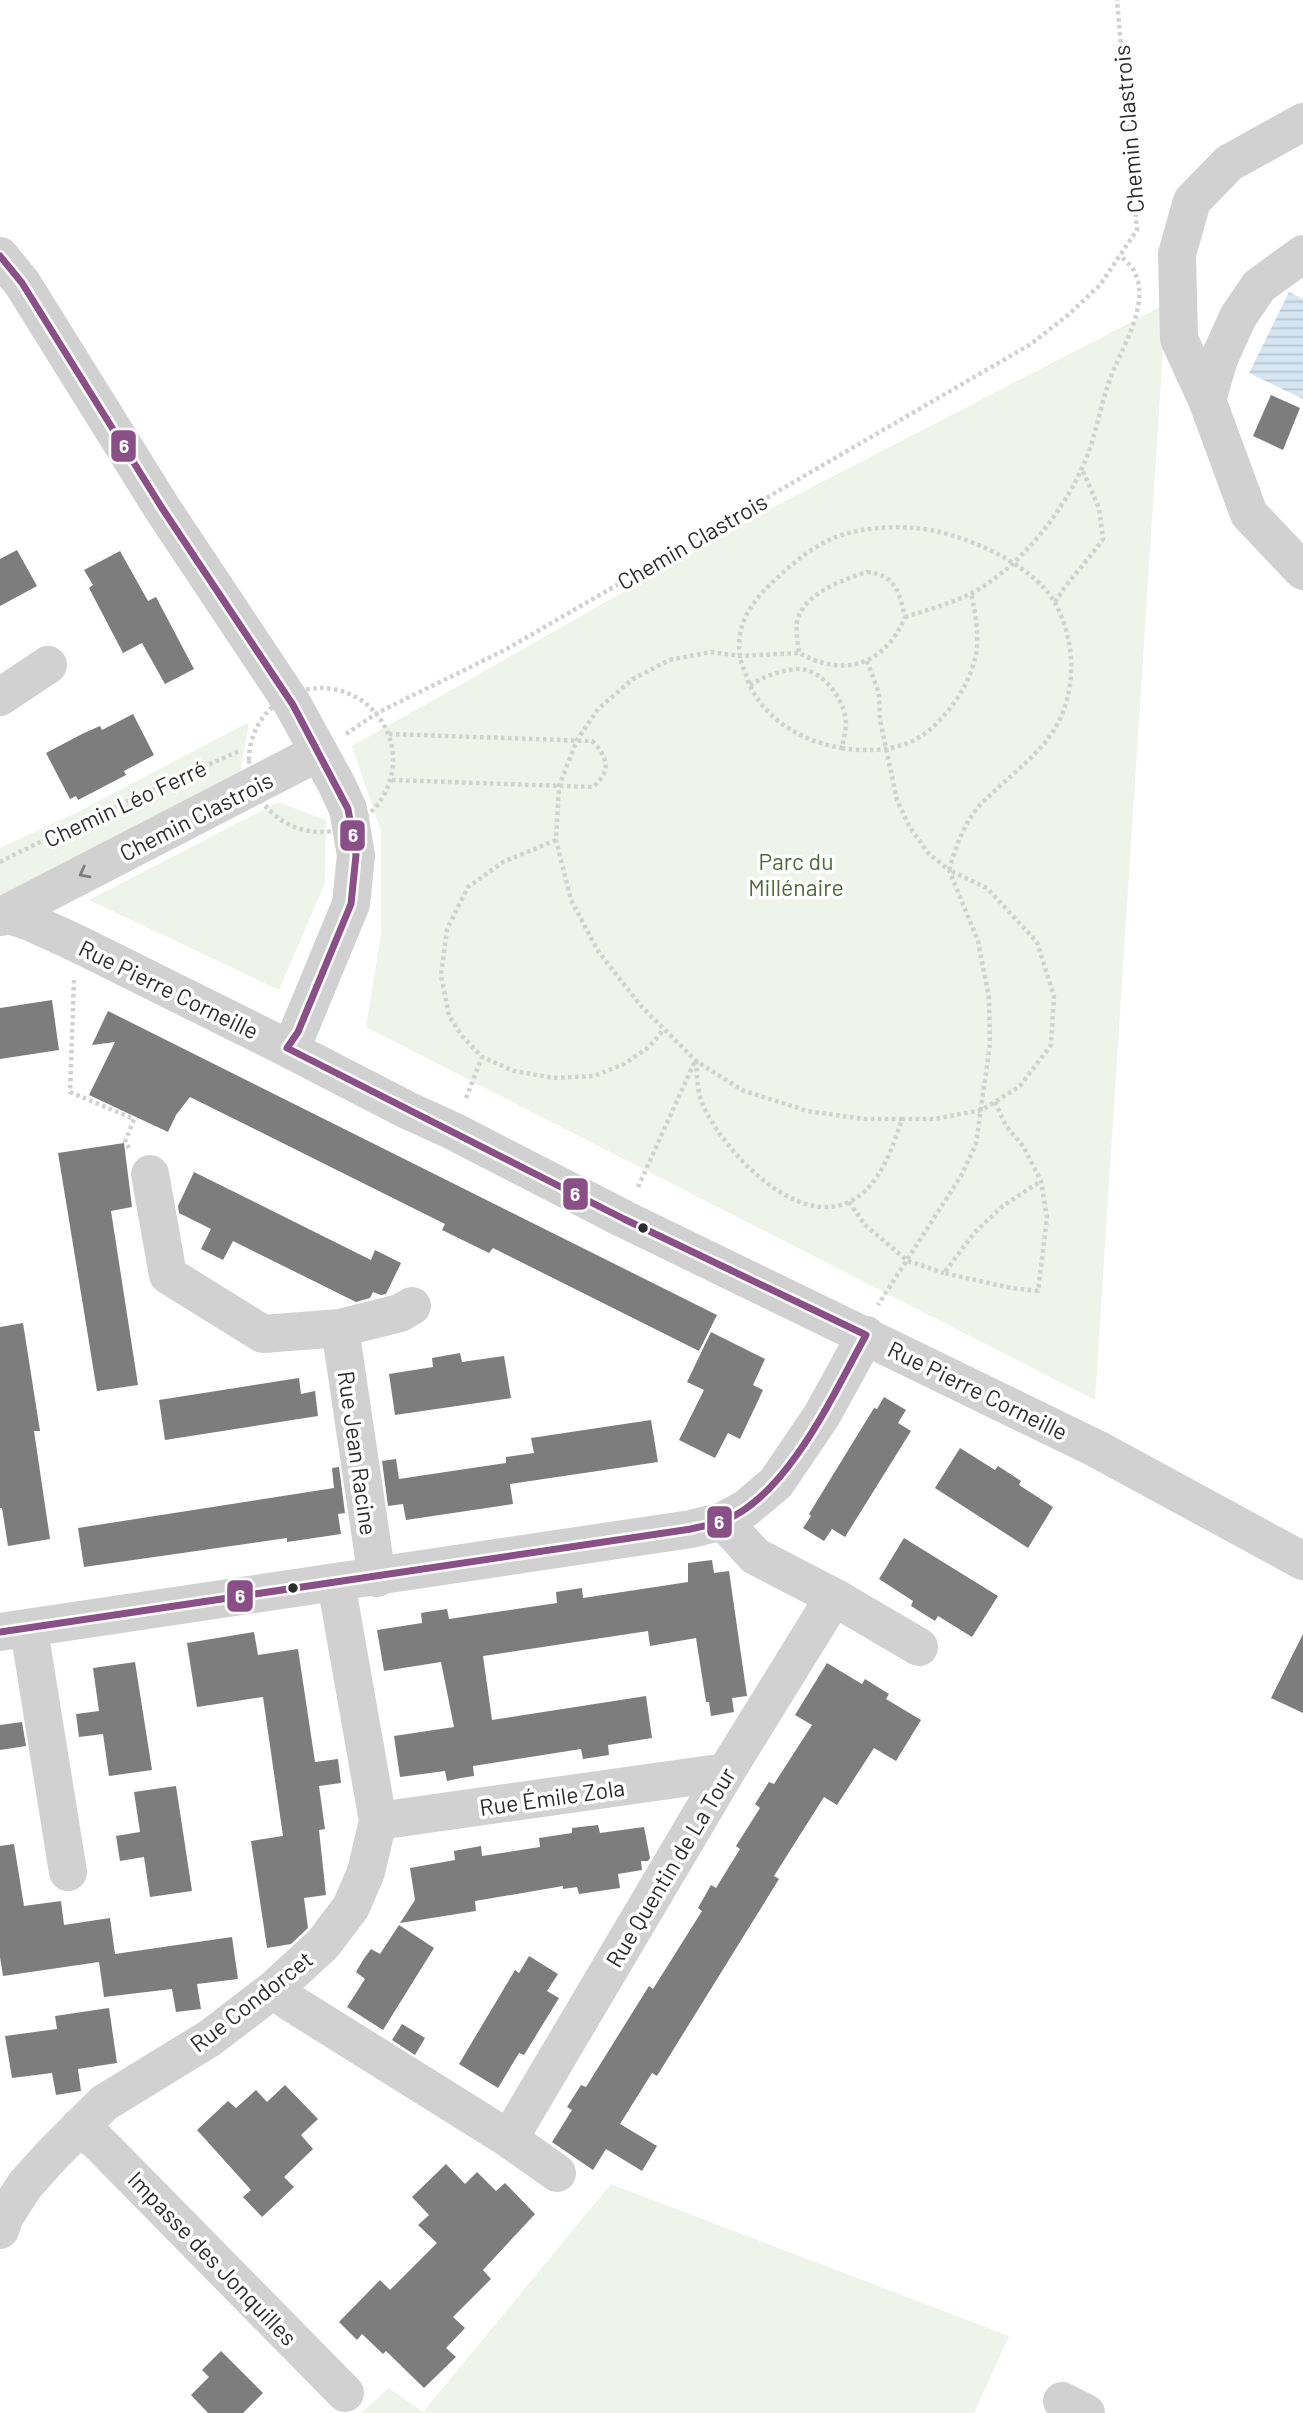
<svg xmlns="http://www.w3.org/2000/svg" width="1303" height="2413" font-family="Barlow,sans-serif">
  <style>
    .park { fill: #eff4ea }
    .water { fill: url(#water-rules) }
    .building { fill: #7d7d7d }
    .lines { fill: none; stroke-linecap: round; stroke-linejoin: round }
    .path { stroke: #d1d1d1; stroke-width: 4.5; stroke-dasharray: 3.5 3.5; stroke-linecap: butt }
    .minor { stroke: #d1d1d1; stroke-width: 38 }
    .bus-1-casing { stroke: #fff; stroke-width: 12 }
    .bus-1 { stroke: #8a4f87; stroke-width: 7 }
    .oneway { stroke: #7e7e7e }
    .bus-dot { fill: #2c2c2c; stroke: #fff; stroke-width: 2.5 }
    .labels { text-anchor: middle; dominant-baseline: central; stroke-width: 7; stroke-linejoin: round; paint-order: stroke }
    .street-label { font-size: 23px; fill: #2c2c2c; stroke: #fff }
    .park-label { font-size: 23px; fill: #4d6939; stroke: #fff }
    .line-badge { stroke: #fff; stroke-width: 2.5 }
    .badge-label { font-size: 19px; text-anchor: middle; font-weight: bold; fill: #fff }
  </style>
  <defs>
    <pattern id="water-rules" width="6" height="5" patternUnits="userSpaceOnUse" patternTransform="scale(1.75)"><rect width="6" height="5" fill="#d6e5f2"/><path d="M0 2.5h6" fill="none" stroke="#b8c5d0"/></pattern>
  </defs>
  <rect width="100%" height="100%" fill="#fff"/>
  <path class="park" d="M1166,304L1095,1400L366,1027L381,934V831L352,746L770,509Z
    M249,722L239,780L0,901V848L78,812Z
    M278,802L326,820L325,883L279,990L89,900Z
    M611,2184L1009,2336L974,2413H361L389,2388L423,2412Z"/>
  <path class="water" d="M1289,292L1303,299V399L1249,373Z"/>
  <path class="building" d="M1271,395L1300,408L1283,450L1253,436Z
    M17,550L37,586L0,606V559Z
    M120,551L148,601L156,597L194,669L165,684L142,643L123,653L89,588L93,585L84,570Z
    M133,714L154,755L124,771L126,775L78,800L76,796L70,799L46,753L82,734L100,726L102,730Z
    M52,1000L59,1050L0,1059V1008Z
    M108,1011L717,1315L699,1351L493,1248L489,1253L442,1230L445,1224L190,1097L176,1115L168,1132L89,1095L115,1042L92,1045Z
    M124,1143L132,1207L111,1211L138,1385L97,1391L58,1153Z
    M194,1172L371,1260L375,1250L401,1263L386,1294L381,1295L373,1292L370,1298L356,1302L233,1241L223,1260L201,1249L211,1229L179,1213L178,1206Z
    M23,1323L40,1431H34L50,1539L8,1546L2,1508H0V1327Z
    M711,1332L765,1359L753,1385L763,1390L740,1439L728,1433L715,1458L679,1440L704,1390L687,1382Z
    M460,1353L462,1362L504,1356L511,1398L395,1415L389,1374L433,1367L432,1358Z
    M299,1378L301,1394L315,1391L318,1416L165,1440L159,1400Z
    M884,1397L906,1410L898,1423L911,1431L845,1537L832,1529L824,1541L803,1528L811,1516L809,1514L874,1408L877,1409Z
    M651,1420L658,1462L510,1484L513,1504L406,1520L403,1504L388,1506L382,1461L396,1459L399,1479L452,1471L506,1463V1457L534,1453L531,1438Z
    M960,1448L995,1470L998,1466L1021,1481L1019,1485L1053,1507L1028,1548L935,1488Z
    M339,1467L345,1513L338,1514L341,1534L287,1542V1538L84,1567L78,1528L334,1488L332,1468Z
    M904,1538L998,1596L972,1637L938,1616L935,1621L911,1606L913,1601L879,1579Z
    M712,1560L714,1573L729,1571L747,1696L732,1698L734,1712L711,1716L709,1702H706L696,1638L650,1646L648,1631L483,1656L492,1720L646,1696L652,1738L608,1745L609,1755L583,1759L581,1749L473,1766L474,1776L461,1778L447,1781L445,1771L400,1777L394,1736L454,1727L441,1662L384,1671L377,1630L422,1623L421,1613L433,1611L447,1609L449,1619L557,1603L556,1592L582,1588L583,1598L688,1582V1563Z
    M254,1632L258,1655L298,1649L315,1762L338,1759L341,1783L319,1786L325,1829L319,1830L326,1895L304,1898L308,1928L291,1944L267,1948L251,1841L283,1836L263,1697L197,1707L187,1643Z
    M1303,1634V1713L1271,1698Z
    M135,1662L152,1770L109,1776L103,1734L79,1737L76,1714L99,1711L93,1668Z
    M827,1663L862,1684L865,1679L889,1694L886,1699L921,1720L896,1761L874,1748L837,1805L824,1797L774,1876L779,1879L657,2076L652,2073L620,2124L657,2146L642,2171L606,2149L593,2170L552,2142L572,2110L567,2107L581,2085L586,2087L649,1986L653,1989L702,1911L698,1908L711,1885L716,1888L740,1849L736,1846L760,1808L755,1804L769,1782L774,1784L812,1725L795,1715Z
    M22,1722L26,1746L0,1750V1725Z
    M176,1786L192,1891L150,1897L144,1857L120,1861L116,1836L140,1832L134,1792Z
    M598,1825L600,1833L644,1827L650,1858L648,1861H641L642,1870L618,1874L620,1888L579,1894L577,1887L563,1889V1886L475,1901L476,1911L400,1923L415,1900L410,1868L455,1860L454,1851L481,1846L482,1856L540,1847L539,1838L572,1833V1828Z
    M14,1844L24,1906L61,1901L64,1925L110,1918L115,1954L232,1937L238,1979L197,1984L201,2009L176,2012L172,1989L104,1997L99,1962L3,1976L0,1957V1846Z
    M399,1925L434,1948L383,2030L347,2007L365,1979L356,1972L363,1960L371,1949L380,1954Z
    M529,1956L558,1974L547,1991L559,1998L524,2055L519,2053L498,2088L459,2064L515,1970L519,1973Z
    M109,2008L117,2063L78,2069L81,2091L56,2095L52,2073L12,2078L5,2036L57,2029L55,2016Z
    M402,2024L425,2038L415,2055L392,2040Z
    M285,2085L318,2119L301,2135L313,2149L284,2177L294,2187L262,2217L243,2197L251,2190L197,2130L228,2101L236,2108L256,2090L267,2102Z
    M446,2164L465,2184L477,2172L496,2191L505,2183L535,2214L483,2270L491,2279L453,2317L465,2328L446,2348L456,2357L424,2388L386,2351L383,2354L362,2334L357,2340L339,2322L380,2280L390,2290L437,2243L418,2225L429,2215L412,2197Z
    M221,2351L263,2393L243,2413H208L191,2395L209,2377L202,2370Z"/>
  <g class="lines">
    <path class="path" d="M867,572C896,575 899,592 905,617C885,665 844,678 799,653C798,642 794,625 799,615C810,591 845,579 867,572Z
      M1055,602C1069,579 1088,561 1103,539L1099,508L1082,469
      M905,617C927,610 949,604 970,594C1017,570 1061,515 1082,468C1095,441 1099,410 1109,382C1120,349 1152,305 1134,271C1131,265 1124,260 1120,255
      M867,661L879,693L880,720L897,800L909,826L928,853L949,870L978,941L989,998L990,1044L976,1144L961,1176L878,1305
      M750,685C763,677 781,670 797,669C823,668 847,702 846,726C845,734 843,741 842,748C803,742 763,719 748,681C746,673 741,664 740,656C735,623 753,600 776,579C794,562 813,546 836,537C860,528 890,526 915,528C958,531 1033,563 1055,603C1066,623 1073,651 1071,674C1067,741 1022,762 981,804C964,822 956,847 949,870L987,888L1037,942L1054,996L1051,1045L1020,1086L982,1110L934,1119H902
      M249 760a72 72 0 1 1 144 0a72 72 0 1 1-144 0Z
      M346,734L377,713L505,650L1031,344L1068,315L1100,285L1137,230L1117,0
      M389,734L592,741C609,758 611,771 593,787L392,780
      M842,748C865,752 895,751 916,739C945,723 974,681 977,647C978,629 975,611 971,593
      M556,840L503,862L468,887L447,929L441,975L449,1016L462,1036L482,1057L514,1071L554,1078L594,1076L624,1064L649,1047L664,1029
      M0,862L66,829L239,751
      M74,980L70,1092L134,1119L125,1142L130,1149
      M696,1061C697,1074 697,1091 702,1103C721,1148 794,1228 849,1202C880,1187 892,1149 902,1119H864L807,1111L742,1090L696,1061L641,1006L598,951L571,900L556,840L559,786L577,740L598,709L633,679L669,660L711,652L740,656L799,653
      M466,1098L482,1057
      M995,1102L1006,1126L1023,1146L1041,1181L1047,1218L1038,1291L1011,1288L944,1273L975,1232L1003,1206L1041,1181
      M638,1187L695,1061
      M849,1202L865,1225L908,1261L944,1273"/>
    <path class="minor" d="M1303,254L1259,286L1238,317L1219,359L1207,400L1249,514L1303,571
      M0,256L22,283L162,508L293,705L337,785L348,809L356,855L351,904L298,1032L287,1048
      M1207,400L1179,339L1177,254L1192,201L1229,163L1303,122
      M0,697L48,665
      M7,914L30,922L76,943L287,1048L407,1110L453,1131L624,1219L1097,1449L1303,1561
      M0,917L319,752
      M150,1174L168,1275L263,1334L340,1328L377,1578
      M340,1328L400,1313L412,1306
      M723,1521L755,1556L834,1597L919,1647
      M29,1630L68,1872
      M0,1632L691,1529L723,1521L745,1509L776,1483L822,1415L866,1335
      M378,1821L726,1772
      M274,1989L290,2002L509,2139L557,2173
      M79,2127L98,2142L345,2393
      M509,2139L726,1772L834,1597
      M0,2230L5,2216L25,2185L51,2156L104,2103L210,2038L274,1989L323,1944L351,1907L366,1872L378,1821L336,1583
      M1062,2401L1086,2413"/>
    <defs>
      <path id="bus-1" d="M0,256L22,283L162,508L293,705L348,809L356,855L351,904L298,1032L287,1048
        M287,1048L624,1219L866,1335
        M0,1632L691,1529C701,1526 713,1525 723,1521C787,1497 834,1393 866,1335"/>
    </defs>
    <use href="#bus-1" class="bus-1-casing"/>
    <use href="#bus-1" class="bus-1"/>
  </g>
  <defs><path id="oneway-chevron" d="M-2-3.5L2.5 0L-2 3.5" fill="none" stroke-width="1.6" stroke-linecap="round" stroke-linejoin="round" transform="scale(1.75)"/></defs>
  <use class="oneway" href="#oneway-chevron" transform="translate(84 873) rotate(152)"/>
  <g class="bus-dot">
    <circle cx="643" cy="1228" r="6"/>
    <circle cx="293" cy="1588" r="6"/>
  </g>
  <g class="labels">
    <g class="street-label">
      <text transform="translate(1128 129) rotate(-95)">Chemin Clastrois</text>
      <text transform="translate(692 541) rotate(-30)">Chemin Clastrois</text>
      <text transform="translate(125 803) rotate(-25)">Chemin Léo Ferré</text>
      <text transform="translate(196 816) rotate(-27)">Chemin Clastrois</text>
      <text transform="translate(169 989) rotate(26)">Rue Pierre Corneille</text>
      <text transform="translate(978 1390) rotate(26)">Rue Pierre Corneille</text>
      <text transform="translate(358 1453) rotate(82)">Rue Jean Racine</text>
      <text transform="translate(552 1797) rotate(-8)">Rue Émile Zola</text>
      <text transform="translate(670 1867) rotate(-59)">Rue Quentin de La Tour</text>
      <text transform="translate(251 2001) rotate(-38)">Rue Condorcet</text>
      <text transform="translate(213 2258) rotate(46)">Impasse des Jonquilles</text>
    </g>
    <g class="park-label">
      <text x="796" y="861">Parc du<tspan x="796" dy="26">Millénaire</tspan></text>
    </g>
  </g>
  <g class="line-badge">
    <rect x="110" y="429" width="27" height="34" rx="7" fill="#8a4f87"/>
    <rect x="339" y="819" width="27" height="33" rx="7" fill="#8a4f87"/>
    <rect x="562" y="1177" width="27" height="34" rx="7" fill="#8a4f87"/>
    <rect x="706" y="1505" width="27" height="34" rx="7" fill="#8a4f87"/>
    <rect x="226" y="1579" width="28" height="34" rx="7" fill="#8a4f87"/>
  </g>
  <g class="badge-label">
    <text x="124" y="453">6</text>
    <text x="353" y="842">6</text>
    <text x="575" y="1201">6</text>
    <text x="719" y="1529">6</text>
    <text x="240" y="1603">6</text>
  </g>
</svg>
